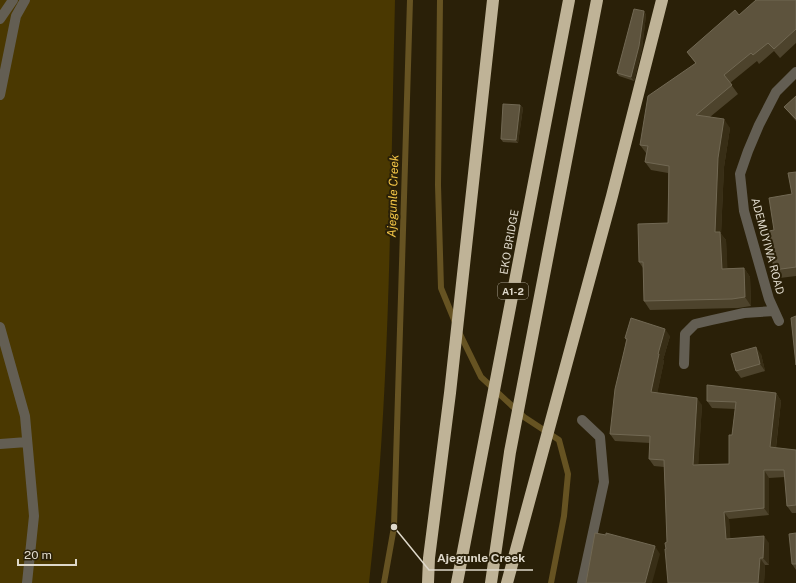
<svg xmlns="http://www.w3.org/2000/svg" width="796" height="583" font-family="'Public Sans',sans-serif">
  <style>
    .green { fill: #4a3801 }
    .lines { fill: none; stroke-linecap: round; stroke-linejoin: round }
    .stream { stroke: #665322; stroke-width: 6 }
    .minor { stroke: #635e53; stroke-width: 10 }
    .highway { stroke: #bfb397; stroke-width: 12 }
    .wall { fill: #4d432c }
    .shaded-wall { fill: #382e16 }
    .building { fill: #5d533d; stroke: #716853 }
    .labels { text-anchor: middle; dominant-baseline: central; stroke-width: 4; stroke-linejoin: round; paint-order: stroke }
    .shield { fill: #2a2008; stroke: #a8a190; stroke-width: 1 }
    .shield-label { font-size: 10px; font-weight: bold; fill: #ded8ca }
    .street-label { font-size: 11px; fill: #ded8ca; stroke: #2a2008 }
    .water-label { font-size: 12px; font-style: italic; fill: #f4c647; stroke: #2a2008 }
    .leader { fill: none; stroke: #ded8ca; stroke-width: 1.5 }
    .callout-dot { fill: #ded8ca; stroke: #2a2008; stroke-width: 1.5 }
    .callout-label { font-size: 12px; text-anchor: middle; font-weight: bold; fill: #ded8ca; stroke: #2a2008; stroke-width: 4; stroke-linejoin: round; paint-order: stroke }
  </style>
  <rect width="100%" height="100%" fill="#2a2008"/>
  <path class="green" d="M0,0H395C390,194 391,390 369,583H0Z"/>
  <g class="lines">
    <path class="stream" d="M440,0L438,185L441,288L455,322
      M459,332L481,377L524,417L559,440L568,474L564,516L551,583
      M384,583L394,527L410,0"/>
    <path class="minor" d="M0,19L13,0
      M0,95L16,16L25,0
      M779,321L769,299L744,211L740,174L748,151L759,125L776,92L796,72
      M0,327L25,416L34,516L27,583
      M684,364L685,334L695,324L712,320L744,313L774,311
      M0,444L27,442
      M582,583L604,482L600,437L582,420"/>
    <path class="highway" d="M428,583L429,558L450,393L493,0
      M457,583C495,389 531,194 569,0
      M491,583L510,452L597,0
      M507,583L612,196L662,0"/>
  </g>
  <path class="wall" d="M796,0V43L780,58L774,51L759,64L757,61L730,83L738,94L710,117L730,128L724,167L721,234L726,240L727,268H744L750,277L751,306L738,308L650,310L644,301L643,268L639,262L668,223V173L651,170L645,162L646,153L640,145L696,64L687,52L739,15Z
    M644,11L646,15L642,49L634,81L619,76L617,73Z
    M796,96V121L784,107Z
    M520,105L523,108L518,143L503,142L501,139Z
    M796,172V276L780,278L774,270V230L792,194Z
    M670,336L663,360L664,361L657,393L702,405L698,464H729L735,409L712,408L707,401L776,393L781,401L776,448L796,450V513H792L787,506L785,477L769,478V515L729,519L730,538L769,543V565H765L764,583H668L666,549L667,542L664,467L654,466L649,459L650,443L615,441L610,434L626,340L625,338Z
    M761,354L765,371L741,378L736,371Z
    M796,533V570L792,564Z"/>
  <path class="shaded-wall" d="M644,11L646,15L642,49L634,81L631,77Z
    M520,105L523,108L518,143L516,140Z
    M724,119L730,128L724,167L721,234L726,240L728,277L722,269L715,232L718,158Z
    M744,268L750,277L751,306L745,297Z
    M665,329L670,336L663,360L664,361L656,400L651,392L658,354Z
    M756,347L761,354L765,371L760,364Z
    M776,393L781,401L775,454L770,447Z
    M697,398L702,405L698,472L693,465Z
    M764,470L769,478V515L764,508Z
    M724,512L729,519L731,546L726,539Z
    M764,536L769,543V565L763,558Z
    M655,546L660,554L652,583H645Z
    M760,558L765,565L764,583H758Z"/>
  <path class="building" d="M756,0H796V29L774,49L768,43L753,55L751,53L724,75L732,85L696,115L724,119L718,158L715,232H720L722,269L744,268L745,297L732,299L644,301L643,262H639L638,224L668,223L669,166L645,162L648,146L640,145L648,96L696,63L687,52L735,10L739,15Z
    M634,9L644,11L639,46L631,77L617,73Z
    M796,96V119L784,107Z
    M503,104L520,105L516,140L501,139Z
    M796,172V267L774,270L769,231L774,230L769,198L792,194L788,173Z
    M796,316V365L791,318Z
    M631,318L665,329L658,354H659L651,392L697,398L693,465L729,464V435H732L736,402L707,401V385L776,393L770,447L796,450V505L787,506L784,470H764V508L724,512L726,539L764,536L763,558H760L758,583H668L665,549H666L665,543L667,542L664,460L649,459L650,436L610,434L615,389L627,339L625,338Z
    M756,347L760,364L736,371L731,354Z
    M595,533L606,535V533L655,546L645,583H586Z
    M796,533V564H792L789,534Z"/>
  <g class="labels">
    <rect class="shield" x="498" y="283" width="30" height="16" rx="3"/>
    <g class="shield-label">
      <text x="513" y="291">A1-2</text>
    </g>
    <g class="street-label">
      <text transform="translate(509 242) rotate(-80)">EKO BRIDGE</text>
      <text transform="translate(768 246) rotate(75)">ADEMUYIWA ROAD</text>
    </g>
    <g class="water-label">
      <text transform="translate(393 196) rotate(-88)">Ajegunle Creek</text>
    </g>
  </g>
  <path class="leader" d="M394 527L429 570H533"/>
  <circle class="callout-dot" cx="394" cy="527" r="4"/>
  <g class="callout-label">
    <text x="481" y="562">Ajegunle Creek</text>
  </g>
  <path d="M18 559v6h58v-6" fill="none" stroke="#ded8ca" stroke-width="2"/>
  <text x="24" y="559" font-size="12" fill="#ded8ca" stroke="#2a2008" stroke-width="3" paint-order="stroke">20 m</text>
</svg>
